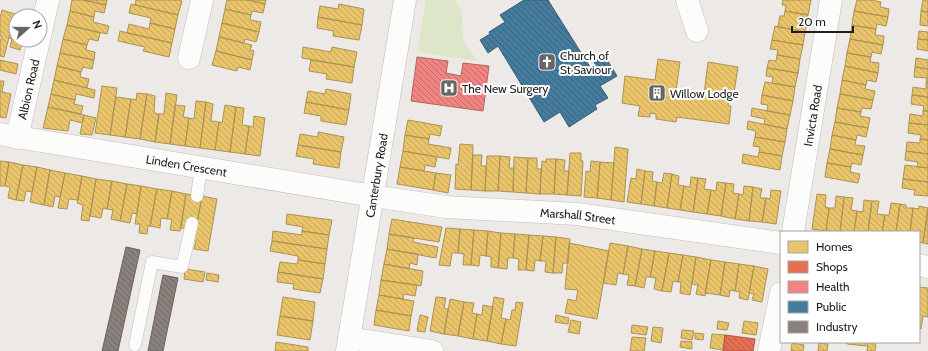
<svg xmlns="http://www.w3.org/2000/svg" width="928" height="351" font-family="Cabin,sans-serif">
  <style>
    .grass { fill: #dde6c9 }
    .homes { fill: url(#homes-back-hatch); stroke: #ac9253 }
    .shops { fill: url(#shops-back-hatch); stroke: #ab5742 }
    .health { fill: url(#health-back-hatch); stroke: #b26564 }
    .public { fill: url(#public-back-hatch); stroke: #395f77 }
    .industry { fill: url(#industry-back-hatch); stroke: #6a6360 }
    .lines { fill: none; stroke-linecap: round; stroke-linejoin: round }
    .service-casing { stroke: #bfbebd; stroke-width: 13 }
    .minor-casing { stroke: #bfbebd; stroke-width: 23 }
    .tertiary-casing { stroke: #bfbebd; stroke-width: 23 }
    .service { stroke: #fcfcfb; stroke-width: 12 }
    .minor { stroke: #fcfcfb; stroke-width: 22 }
    .tertiary { stroke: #fcfcfb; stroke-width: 22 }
    .labels { text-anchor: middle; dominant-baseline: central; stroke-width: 4; stroke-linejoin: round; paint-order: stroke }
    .poi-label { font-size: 12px; fill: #1e1e1e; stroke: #fff; text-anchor: start }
    .street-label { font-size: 12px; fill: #1e1e1e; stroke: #fff }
  </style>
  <defs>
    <pattern id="homes-back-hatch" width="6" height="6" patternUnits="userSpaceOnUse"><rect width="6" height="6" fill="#e9c46a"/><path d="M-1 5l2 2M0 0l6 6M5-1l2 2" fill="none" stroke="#c7a85b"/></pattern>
    <pattern id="shops-back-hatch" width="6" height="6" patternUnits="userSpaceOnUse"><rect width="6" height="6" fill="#e76f51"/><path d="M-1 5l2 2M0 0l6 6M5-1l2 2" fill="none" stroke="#bb5b43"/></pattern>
    <pattern id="health-back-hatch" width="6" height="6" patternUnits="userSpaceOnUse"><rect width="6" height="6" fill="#f28482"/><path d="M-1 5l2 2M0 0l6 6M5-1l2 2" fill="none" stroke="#c36b6a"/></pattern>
    <pattern id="public-back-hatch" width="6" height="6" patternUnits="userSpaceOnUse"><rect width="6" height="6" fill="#457b9d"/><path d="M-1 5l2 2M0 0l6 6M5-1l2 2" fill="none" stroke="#39647f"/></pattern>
    <pattern id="industry-back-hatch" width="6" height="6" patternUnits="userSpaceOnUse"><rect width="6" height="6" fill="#8a817c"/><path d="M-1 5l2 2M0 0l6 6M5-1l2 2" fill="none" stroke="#706965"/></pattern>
  </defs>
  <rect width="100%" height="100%" fill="#ece9e7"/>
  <path class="grass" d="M426,0H455C465,12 461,26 464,40C466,47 474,55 478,61L417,52Z"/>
  <path class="homes" d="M72,0H83L106,5L104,13L95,11L94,17L70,11Z
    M83,0H107L106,5Z
    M136,0H178L182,1L178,15L135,5Z
    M227,0H248L265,4L263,13L252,11L251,15L225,9Z
    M248,0H266L265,4Z
    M783,0H811L808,15L785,11L786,5H782Z
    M857,0H871L881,2L880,7L889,9L888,17L854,11Z
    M923,0H928V12L921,11Z
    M131,4L178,15L175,29L150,23L151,18L129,13Z
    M339,4L364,9L362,25L318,17L320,6L338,9Z
    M225,9L251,15L250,20L261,22L259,32L222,23Z
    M2,10L15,14L4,57L0,56V42L2,36H0V18Z
    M70,11L94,17L93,22L109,26L107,34L67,25Z
    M785,11L808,15L805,32L778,27L780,16H784Z
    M854,11L888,17L886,26L877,24L876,29L852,25Z
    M921,11L928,12V26L920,25Z
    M15,14L26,16H16V40H23L20,50L10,47L12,39L9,38Z
    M318,17L362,25L359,40L333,36L334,31L317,28Z
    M150,23L175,29L172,43L127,33L129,24L149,29Z
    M222,23L259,32L256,42L245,39L244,43L219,37Z
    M67,25L100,33L98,41L89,39L87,45L63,39Z
    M852,25L876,29L875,35L884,36L883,45L850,39Z
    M775,26L805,32L803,45L772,40Z
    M120,31L172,43L169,57L143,51L145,47L118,41Z
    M919,31L928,32V40L918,39Z
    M219,37L252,45L250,50L254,51L252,60L216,51Z
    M63,39L87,45L86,50L95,52L94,60L60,53Z
    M850,39L883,45L881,54L872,52L871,57L847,53Z
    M918,39L928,40V51L917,49Z
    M772,40L803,45L800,59L777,55L778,50L770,49Z
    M303,47L331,52L332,47L357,52L354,67L302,58Z
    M216,51L252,60L250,70L238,67L237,71L212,65Z
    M60,53L94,60L92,69L83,67L81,72L57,66Z
    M847,53L871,57L870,62L879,63L878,73L845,66Z
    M777,55L800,59L798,73L767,68L769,60L776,61Z
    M916,58L928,60V69L915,67Z
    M658,59L680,62L676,91L704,95L708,62L738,67L733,99H729L728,106H731L729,124L677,117L676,122L656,119V114L650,113V117L638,116L640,106L622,103L625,76L655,80Z
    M0,60L18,64L16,74L0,70Z
    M311,60L354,67L352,83L326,79L327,74L309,71Z
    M57,66L81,72L80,77L89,79L87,88L54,80Z
    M845,66L878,73L876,82L867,80L866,85L842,80Z
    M915,67L928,69V83H926L927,78L914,77Z
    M767,68L798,73L795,87L772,83L773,77L766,76Z
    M54,80L95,90L94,98L76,94L75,100L51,94Z
    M842,80L866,85L865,89L875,91L873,100L840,94Z
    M0,81H4L2,92L11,94L6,118L0,117Z
    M765,82L795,87L793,101L762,95Z
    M926,83H928V97L912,95L913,87L926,89Z
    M102,86L117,88L110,135L95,133Z
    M326,89L351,94L349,110L306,102L308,91L325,94Z
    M137,93L147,94L140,139L125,137L131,99L136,100Z
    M166,93L177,95L170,144L155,142L159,114H164Z
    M51,94L75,100L74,104L83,106L81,114L48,107Z
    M147,94L155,96L154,113L159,114L155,142L140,139Z
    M840,94L873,100L871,109L862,108L861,112L837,108Z
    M762,95L793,101L790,115L767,111L768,105L761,104Z
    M912,95L928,97V111H923L924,106L911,104Z
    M116,97L131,99L125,137L110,135Z
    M196,101L206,102L200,148L185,146L189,118L194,119Z
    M206,102L213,104L211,121L219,122L215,150L200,148Z
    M306,102L349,110L346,125L321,121V116L304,113Z
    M175,105L185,106L183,117L189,118L185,146L170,144Z
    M225,105L236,107L230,152L215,150L219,122L222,123Z
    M48,107L84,115L82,123L70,120L68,131L43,128Z
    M236,107L244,108L242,125L249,126L245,154L230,152Z
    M752,108L790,115L787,129L764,124L765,119L751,116Z
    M837,108L861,112L860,116L870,118L868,128L835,122Z
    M923,111H928V125L909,123L910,114L923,116Z
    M84,115L96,118L92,135L80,134Z
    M254,116L265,118L260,156L245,154L249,126L253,127Z
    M408,120L442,126L440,136L430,134L429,139L405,135Z
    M748,121L787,129L785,142L755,137L756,131L747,129Z
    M835,122L868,128L866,137L857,135L856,140L832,135Z
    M909,123L928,125V140L920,139L921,135L908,133Z
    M318,132L344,137L341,152L298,145L300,134L318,137Z
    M405,135L429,139L428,144L451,148L449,159L403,151Z
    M832,135L856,140L855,145L865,146L863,155L830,149Z
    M755,137L785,142L782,156L759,152L760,147L753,146Z
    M920,139L928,140V154L906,151L907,142L920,143Z
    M460,144L473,145L471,190L455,189L456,164L458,165Z
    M298,145L341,152L339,168L313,164L314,159L296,156Z
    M615,147L628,149L624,202L611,200Z
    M830,149L863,155L861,165L852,163L851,167L827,163Z
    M403,151L437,157L435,167L425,165L424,171L400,167Z
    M906,151L928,154V168L917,167L918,162L905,160Z
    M759,152L782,156L780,170L742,163L743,154L758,157Z
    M570,153H581V161H583L581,196L567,195Z
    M473,155H482L481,166H486L485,191L471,190Z
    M487,156H500L498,191H485Z
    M500,156L510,157L509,168H514L513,192L498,191Z
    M514,157L528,158L526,193L513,192Z
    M528,158H537V169H541L540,194L526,193Z
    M546,159H556L554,194H540L542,161L546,162Z
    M556,159L565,160L564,171H569L567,195L554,194Z
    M0,161L9,162L5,186H0Z
    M591,161L600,162L597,198L584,197L586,171L590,172Z
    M9,162L23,165L16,200L8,198L10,187L5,186Z
    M600,162L614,163L611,200L597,198Z
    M827,163L851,167L850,172L860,174L858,183L825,177Z
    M23,165L37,167L32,192L26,191L24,201L16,200Z
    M905,165L928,168V182L903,179Z
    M37,167L50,170L44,205L30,202Z
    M400,167L436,173L433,190L397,184Z
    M637,169L645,171L641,204L627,202L631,178L636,179Z
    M50,170L65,173L60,197L55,196L53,207L44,205Z
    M645,171L653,172L652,181L657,182L654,206L641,204Z
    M65,173L82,176L78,200L69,199L67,209L58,208Z
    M436,173L451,175L448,193L433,190Z
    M664,173L672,174L667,208L654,206L657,182L662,183Z
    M672,174L679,176L678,185L684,186L680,210L667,208Z
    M82,176L96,179L89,221L81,220L83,205L77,203Z
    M691,177L698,178L693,212L680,210L684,186L690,187Z
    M698,178L706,179L704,189L711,190L707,214L693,212Z
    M96,179L112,181L107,209L103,208L101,218L90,216Z
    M903,179L928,182V196L914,195L915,190L902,188Z
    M112,181L127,184L120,221L111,219L113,210L107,209Z
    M717,182L726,183L721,216L707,214L711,190L716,191Z
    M726,183L734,184L733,193L739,194L735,219L721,216Z
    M127,184L141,186L137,214L132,213L130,223L120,221Z
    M141,186L157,189L150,226H148L147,234L139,233L140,224H135Z
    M744,186L753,187L749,221L735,219L739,194L743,195Z
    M753,187L762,189L760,198H766L762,222L749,221Z
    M157,189L172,191L167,219L161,218L160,228L150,226Z
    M771,190L781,191L776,224L762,222L766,198L770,199Z
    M172,191L186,194L180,231L170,230L172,219H167Z
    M186,194L202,196L197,224L187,229L181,228Z
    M817,194L826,195L825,207L829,208L826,231L812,229Z
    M202,196L217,199L208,251L194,249L196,241L194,240Z
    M836,196L844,197L840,232L826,231L829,208H835Z
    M844,197L853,198L851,210L857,211L854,232H840Z
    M864,200L872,201L868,232H854L857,211L863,212Z
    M872,201H879L877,214L885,215L882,232H868Z
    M891,203L900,204L896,232H882L885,215H889Z
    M900,204L906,205V208H913L910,232H896Z
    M919,206L928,208L923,243L919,242V232H910L913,208L919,209Z
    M928,208V244L923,243Z
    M287,214L332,220L329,235L302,231L303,227L286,224Z
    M392,219L442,227L439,242L389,234Z
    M446,228L460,229L458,253H452L450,266L439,265Z
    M460,229L474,230L471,265H463L464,254L458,253Z
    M474,230L488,231L486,256L480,255L479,266L471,265Z
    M273,231L302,235V231L329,235L327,249L272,241Z
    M488,231L501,233L498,268L491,267V257L486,256Z
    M501,233L515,234L513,258H508L507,269L498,268Z
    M389,234L414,238L413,242L438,247L436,258L387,249Z
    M515,234L529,235L526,270H518L519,259L513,258Z
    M529,235L543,236L540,261L535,260L534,271L526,270Z
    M543,236L556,237L553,273L545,272L546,261H540Z
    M556,237L570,239L568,263H563L562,273H553Z
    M272,241L327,249L325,264L298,260V256L270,251Z
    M569,243L609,251L597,319L565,313L568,299L576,301L578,290L565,289Z
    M610,243L628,246L623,274L618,273L616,285L603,283Z
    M628,246L642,249L635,286L627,285L629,275L623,274Z
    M387,249L418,254L417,265L410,263L409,269L384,264Z
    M642,249L655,251L650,277H646L644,288L635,286Z
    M655,251L669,253L662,291L654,289L656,278L650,277Z
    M669,253L683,255L678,282L673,281L671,292L662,291Z
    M683,255L696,257L690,295L680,293L681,282H678Z
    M696,257L711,260L705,296L696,294L698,285L692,284Z
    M298,260L325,264L323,279L278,272L280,262L297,264Z
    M711,260L725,262L720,295L705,293Z
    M725,262L739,264L735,291L730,290L729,297L720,295Z
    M384,264L423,271L421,286L381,280Z
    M739,264L754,266L748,300L739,298L740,292L735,291Z
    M754,266L768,269L762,302L752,300L754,294L749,293Z
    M185,269L205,272L203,282L184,279Z
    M278,272L323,279L320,293L293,289L294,284L277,282Z
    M207,273L219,275L218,282L206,280Z
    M381,280L417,285L415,296L404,294L403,299L379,295Z
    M919,287L928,288V317L923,316L921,329L919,328Z
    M379,295L414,301L411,316L376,310Z
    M283,297L315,302L313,321L280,316Z
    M436,297L446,298L444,308L448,309L444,334L430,331Z
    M494,297L504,299L501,318L506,319L501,344L487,341Z
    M450,299L464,302L458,336L444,334Z
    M464,302L474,303L472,313L477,314L473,339L458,336Z
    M516,302L523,303L516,346L501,344L506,319L510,320L512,310H515Z
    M483,305L493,307L487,341L473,339L477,314L482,315Z
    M376,310L411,316L409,331L374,325Z
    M420,315L428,317L425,332L417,331Z
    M556,315L569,318L568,324L555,322Z
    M280,316L313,321L310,340L277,335Z
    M571,320L581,322L579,334L568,332Z
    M718,321L729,323L727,330L717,329Z
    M744,321L758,323L756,335L742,333Z
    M632,325L648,327L646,335L631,333Z
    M653,327L663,328L661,343L651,341Z
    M682,330L694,331L692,340L681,338Z
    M695,333L704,334L703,340L695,339Z
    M712,334L725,335L723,350L710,348Z
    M632,337L646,338L644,351H630Z
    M681,341L692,342V349L680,347Z
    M276,342L308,347V351H275Z
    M847,342H866V346L847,344Z
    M868,342H876L875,351H867Z
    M792,343L804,345L803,351H791Z
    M819,343L828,344L827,351H818Z"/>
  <path class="shops" d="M725,335L755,339L753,351H723Z"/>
  <path class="health" d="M417,57L448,61L446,73L461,76L463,63L489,66L483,111L411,101Z"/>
  <path class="public" d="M524,0H548L590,67L595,64L593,60L603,53L617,76L600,86L608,98L595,105L597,109L569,127L560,112L544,122L498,46L488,53L480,40L490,34L489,32L505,22L500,15Z"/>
  <path class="industry" d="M126,247L140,250L118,351H102Z
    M163,275L178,278L163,351H148Z"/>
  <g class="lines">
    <defs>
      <path id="service" d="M197,196L201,167
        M135,345L152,262L182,267L192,223"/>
      <g id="minor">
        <path d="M687,0L697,31"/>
        <path d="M40,36L48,0"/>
        <path d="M189,58L202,0"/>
        <path id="s1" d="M0,134L373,196L446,207L577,214L781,243"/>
        <path id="s2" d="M17,138L39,40"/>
        <path id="s3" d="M793,232L831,0"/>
        <path d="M919,265L928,267"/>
        <path d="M349,338L432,351"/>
        <path d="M769,351L781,293"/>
      </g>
      <g id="tertiary">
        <path id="s4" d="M347,351L405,0"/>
      </g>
    </defs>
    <use href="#service" class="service-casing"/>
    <use href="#minor" class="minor-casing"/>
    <use href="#tertiary" class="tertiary-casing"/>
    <use href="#service" class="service"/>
    <use href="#minor" class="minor"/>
    <use href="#tertiary" class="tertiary"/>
  </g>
  <defs>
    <symbol id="church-square" viewBox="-11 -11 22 22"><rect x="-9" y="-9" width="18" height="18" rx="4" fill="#666564" stroke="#fff"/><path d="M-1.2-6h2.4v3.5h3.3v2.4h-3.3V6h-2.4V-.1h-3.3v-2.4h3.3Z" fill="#fff"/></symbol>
    <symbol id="hospital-square" viewBox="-11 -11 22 22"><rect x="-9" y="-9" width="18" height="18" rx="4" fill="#666564" stroke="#fff"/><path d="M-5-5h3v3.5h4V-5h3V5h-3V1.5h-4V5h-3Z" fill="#fff"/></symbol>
    <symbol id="building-square" viewBox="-11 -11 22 22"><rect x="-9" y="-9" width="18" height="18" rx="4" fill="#666564" stroke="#fff"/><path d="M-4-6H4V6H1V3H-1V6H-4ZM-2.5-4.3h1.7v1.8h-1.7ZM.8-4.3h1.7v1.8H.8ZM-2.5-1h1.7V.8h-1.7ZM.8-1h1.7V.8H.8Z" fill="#fff"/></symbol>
  </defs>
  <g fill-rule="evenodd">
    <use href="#church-square" x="537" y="52" width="20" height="20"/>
    <use href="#hospital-square" x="439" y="78" width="20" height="20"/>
    <use href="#building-square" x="647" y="83" width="20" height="20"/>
  </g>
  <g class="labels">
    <g class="poi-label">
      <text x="560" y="55">Church of<tspan x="560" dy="14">St Saviour</tspan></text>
      <text x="462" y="88">The New Surgery</text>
      <text x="670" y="93">Willow Lodge</text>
    </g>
    <g class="street-label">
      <text stroke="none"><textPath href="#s2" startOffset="50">Albion Road</textPath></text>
      <text stroke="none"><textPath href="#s3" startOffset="118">Invicta Road</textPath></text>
      <text stroke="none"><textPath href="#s1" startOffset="189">Linden Crescent</textPath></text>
      <text stroke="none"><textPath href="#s4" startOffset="178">Canterbury Road</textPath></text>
      <text stroke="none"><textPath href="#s1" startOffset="584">Marshall Street</textPath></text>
    </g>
  </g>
  <rect x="780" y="231" width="140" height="112" fill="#ffffff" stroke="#a5a5a5"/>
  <rect x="788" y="241" width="20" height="12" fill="#e9c46a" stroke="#a5a5a5"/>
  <text x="816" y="251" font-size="12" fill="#1e1e1e">Homes</text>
  <rect x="788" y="261" width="20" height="12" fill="#e76f51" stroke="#a5a5a5"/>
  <text x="816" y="271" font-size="12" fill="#1e1e1e">Shops</text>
  <rect x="788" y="281" width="20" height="12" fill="#f28482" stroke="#a5a5a5"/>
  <text x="816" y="291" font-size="12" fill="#1e1e1e">Health</text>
  <rect x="788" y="301" width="20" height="12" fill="#457b9d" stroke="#a5a5a5"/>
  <text x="816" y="311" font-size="12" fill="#1e1e1e">Public</text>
  <rect x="788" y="321" width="20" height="12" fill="#8a817c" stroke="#a5a5a5"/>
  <text x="816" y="331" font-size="12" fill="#1e1e1e">Industry</text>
  <g transform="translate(28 28) rotate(69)"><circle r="19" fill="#ffffff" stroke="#a5a5a5"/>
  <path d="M0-3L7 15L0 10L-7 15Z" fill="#666564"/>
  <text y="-6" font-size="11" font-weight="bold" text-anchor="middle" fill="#1e1e1e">N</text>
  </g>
  <path d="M792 26v6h61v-6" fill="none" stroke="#1e1e1e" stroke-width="2"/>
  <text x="798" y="26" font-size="12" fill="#1e1e1e" stroke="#ffffff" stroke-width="3" paint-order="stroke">20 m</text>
</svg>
